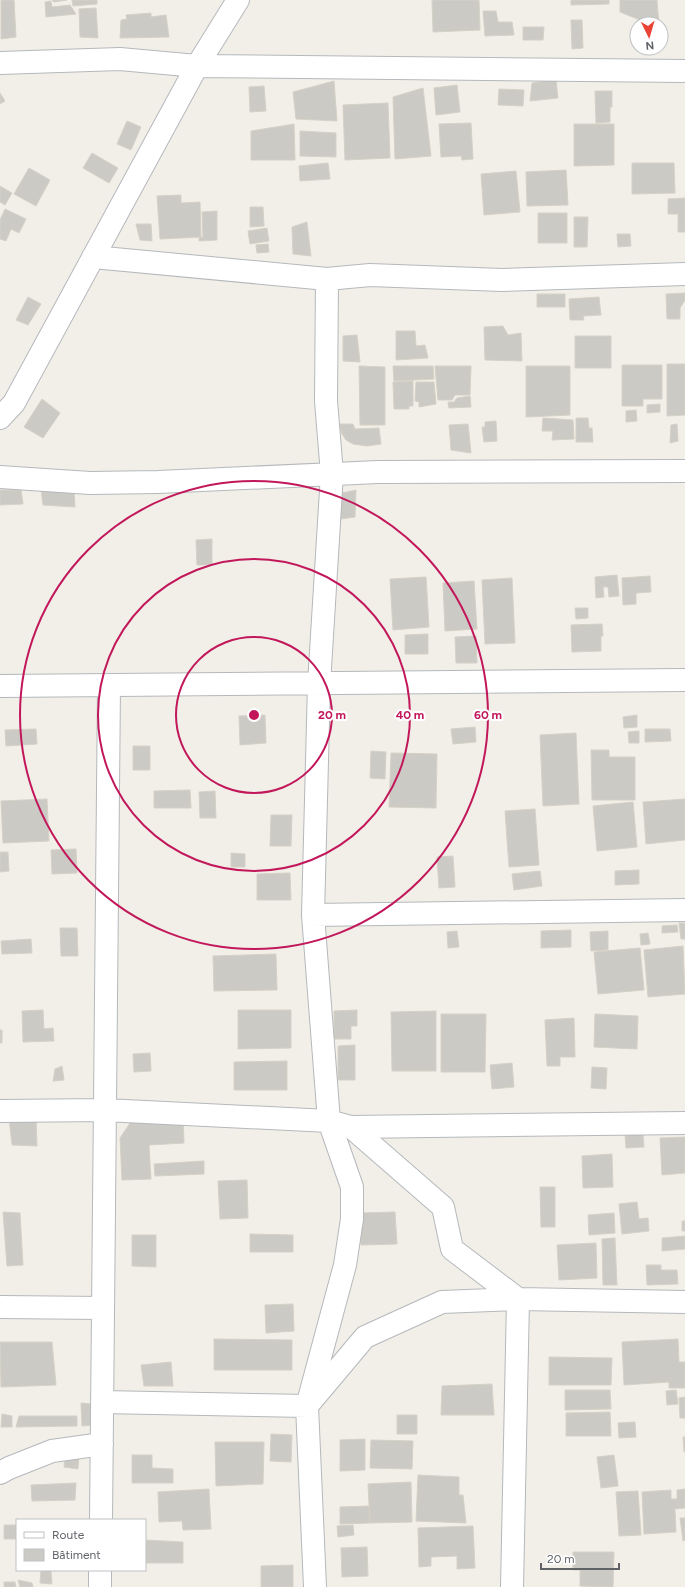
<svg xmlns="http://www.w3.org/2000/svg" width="685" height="1587" font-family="Figtree,sans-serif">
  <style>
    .building { fill: #cccac5; stroke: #d6d1c6 }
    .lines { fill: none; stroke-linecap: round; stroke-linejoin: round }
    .minor-casing { stroke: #b5b8bc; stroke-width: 24 }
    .minor { stroke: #fff; stroke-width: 22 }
    .ring { fill: none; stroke: #c2185b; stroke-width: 2 }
    .centre { fill: #c2185b; stroke: #fff; stroke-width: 2 }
    .ring-label { font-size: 12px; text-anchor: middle; font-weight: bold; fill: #c2185b; stroke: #fff; stroke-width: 4; stroke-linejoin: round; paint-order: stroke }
  </style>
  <rect width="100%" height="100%" fill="#f1efe8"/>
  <path class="building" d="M1,0H14L16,37L1,39Z
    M52,0H67L54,2Z
    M72,0H97V4L73,6Z
    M432,0H479L480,30L433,32Z
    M571,0H609V4L571,5Z
    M620,0H657L659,24H650L620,12Z
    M51,1L52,7L70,5L76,14L46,17L45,2Z
    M96,8L98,38L80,37L79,9Z
    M483,11H496L498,22H512L514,35L485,36Z
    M151,13V17L166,15L169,37L120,38L121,20L127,19L126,15Z
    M571,20H582L583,48L572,49Z
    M523,27H544L543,40H523Z
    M556,80L558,98L530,101L532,83Z
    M334,81L337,121L296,119L293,92Z
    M457,85L460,112L436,115L434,88Z
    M264,86L266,111L250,112L249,87Z
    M423,88L431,156L395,159L393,97Z
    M499,89L524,90L523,106L498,105Z
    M595,91H612V107H610V122L596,123Z
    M0,93L5,101L0,104Z
    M388,103L390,158L345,160L343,105Z
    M127,121L141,127L131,150L117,144Z
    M471,123L473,159L462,160L461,156L441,157L439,124Z
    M294,124L295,160H251V131Z
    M574,124H614V165L574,166Z
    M300,131L336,133V157L300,156Z
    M92,153L118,168L109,183L83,168Z
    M328,163L330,179L300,181L299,166Z
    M632,163H674L675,193L632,194Z
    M29,168L50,180L36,206L14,194Z
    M566,170L568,205L527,206L526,172Z
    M516,171L520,212L484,215L481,174Z
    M0,186L12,193L5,205L0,202Z
    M181,195V203L200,202L201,237L160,239L157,196Z
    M685,198V232H678V214H668V199Z
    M250,207H263L264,226L250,227Z
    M5,209L26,219L19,233L11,229L6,241L0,239V220Z
    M217,211V240L199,241V238L203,237L202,212Z
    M538,213H567V243H538Z
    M574,217H588L587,247H574Z
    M307,222L311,256L293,254L292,227Z
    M136,224H151L152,241L140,240Z
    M267,228L269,241L250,244L248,231Z
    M617,234H630L631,246L618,247Z
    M268,244L269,252L257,253L256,245Z
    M685,293V300L680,308V319H667L666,294Z
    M537,294H565V307H537Z
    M28,297L41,304L28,325L16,320Z
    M599,297L601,315L583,316L584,320H570L569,299Z
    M503,326L508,335L521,333L522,361L485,360L484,327Z
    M396,331H415L416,346L425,345L428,358L396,360Z
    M357,335L360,362L343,361V336Z
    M575,336H611V368H575Z
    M667,364H685V415L667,416Z
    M622,365H662V399H643V406H622Z
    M359,366L385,367V425H360Z
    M393,366H433L434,379L394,381Z
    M435,366H471L470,395H455L452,400H438Z
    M526,366H570V415L526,417Z
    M413,381V406H409V409H394L393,382Z
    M416,382H434L436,404L419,407V402L415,401Z
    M470,396L471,407L449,408L448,402H454L457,398Z
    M42,399L60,413L43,438L24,427Z
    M660,404V412L647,413V405Z
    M636,410L637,421L626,422V411Z
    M543,418L573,420L574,439L552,440L553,431H542Z
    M576,418H588L589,428H592L593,442H576Z
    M496,421L497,441L484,442L482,427H485V422Z
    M339,424H353L355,429L379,428L381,444L367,446L353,444L346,440L342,434Z
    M468,424L471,453L451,450L449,425Z
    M677,424L678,441L670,443L671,425Z
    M74,488L75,507L43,505L41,490Z
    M0,490H21L23,504L0,505Z
    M356,490L355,517L341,519L342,493Z
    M212,539V565H197L196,540Z
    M617,575L619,596L609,597L608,587H603L604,597L596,598L595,577Z
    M650,576L651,592L636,593V604L623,605L622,578Z
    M426,577L429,627L393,630L390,579Z
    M512,578L515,643L485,644L482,580Z
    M474,581L477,629L445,631L443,583Z
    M575,608H588V618L576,619Z
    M602,624L603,636H601V651L572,652L571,625Z
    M428,634V654H405V635Z
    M476,636L477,663H456L455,637Z
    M265,715L266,743L240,745L239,716Z
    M637,715V727L624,728L623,717Z
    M475,727L476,742L453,744L451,729Z
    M36,729L37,744L6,746L5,730Z
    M645,729H670L671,741L645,742Z
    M639,731V743H629L628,732Z
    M576,733L579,804L543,806L540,735Z
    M133,746H150V770H133Z
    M591,750H609V757H635V800H592Z
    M371,751L386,752L385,779L370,778Z
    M391,753L437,754L436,808L389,807Z
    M190,790L191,808H154V791Z
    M215,791L216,818H200L199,792Z
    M47,799L49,841L3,843L1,801Z
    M685,799V840L646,844L643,802Z
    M633,802L637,847L597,851L593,806Z
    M535,809L539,865L509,867L505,811Z
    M271,815H292L291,846H270Z
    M76,849L77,873L52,874L51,850Z
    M0,852H8L9,871L0,872Z
    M231,853L245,854V867H231Z
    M453,856L455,887L439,888L437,857Z
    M639,870V884L615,885V871Z
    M540,871L542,886L514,890L512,874Z
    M290,873L291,900H257V874Z
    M679,923H685V939H681Z
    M677,925L678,932L662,933V926Z
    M60,928H77L78,956H61Z
    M571,930V947L541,948V931Z
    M457,931L459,947L448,948L447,932Z
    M608,931V950L591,951L590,932Z
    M648,933L650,944L641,945L640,934Z
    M31,939L32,953L2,954L1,941Z
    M683,946L685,994L648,997L644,950Z
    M640,948L644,990L598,994L594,952Z
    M276,954L277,990L214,991L213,956Z
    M43,1010L44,1029L53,1028L54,1041L23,1042L22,1011Z
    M238,1010H291V1048L238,1049Z
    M357,1010V1026H351V1039H334V1011Z
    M436,1011V1071H392L391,1012Z
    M441,1014H486L485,1072H441Z
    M595,1014L638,1016L637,1049L594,1047Z
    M574,1018L575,1057H560V1066H547L545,1020Z
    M0,1030H2V1043H0Z
    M355,1045V1080H338V1046Z
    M150,1053L151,1071L134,1072L133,1054Z
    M287,1061V1090H234V1062Z
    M512,1063L514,1087L492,1089L490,1065Z
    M62,1066L64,1080L53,1081L55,1069Z
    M592,1067L607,1068L606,1089L591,1088Z
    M183,1115L184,1143L149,1145L151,1179L122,1180L120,1138L134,1117Z
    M36,1117L37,1146L12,1145L9,1118Z
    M643,1134L644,1147L626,1148L625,1135Z
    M685,1137V1173L662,1175L660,1138Z
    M612,1154L613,1187L583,1188L582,1156Z
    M204,1161V1174L155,1176L154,1164Z
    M247,1180L248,1218L220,1219L218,1181Z
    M540,1187H555V1227H541Z
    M637,1202L639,1219L648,1218L649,1231L622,1234L619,1204Z
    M3,1212L20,1213L23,1265L7,1266Z
    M395,1212L397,1244L361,1245L360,1213Z
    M614,1213L615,1233L589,1235L588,1215Z
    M682,1221H685V1231H682Z
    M250,1234L293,1235V1252H250Z
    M132,1235H156V1267L132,1266Z
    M685,1236V1249L662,1251V1238Z
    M615,1238L617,1285H603L602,1239Z
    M596,1243L597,1278L559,1280L557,1245Z
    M646,1265H661V1270H677L678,1284L647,1285Z
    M293,1304L294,1331L266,1333L265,1305Z
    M214,1339L292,1340V1370H214Z
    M678,1339L679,1362H685V1388H669V1382L624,1385L622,1342Z
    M0,1342H52L56,1385L1,1387Z
    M549,1357L612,1358L611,1385H549Z
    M171,1362L173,1386H144L141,1365Z
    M492,1384L494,1415H441L442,1386Z
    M565,1390H610L611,1409L565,1410Z
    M676,1390L678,1404L667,1405L666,1391Z
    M685,1397V1418H680L679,1398Z
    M81,1403L91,1404L93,1425L82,1426Z
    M610,1412L611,1436H566V1413Z
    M2,1414L12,1416V1427H1Z
    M397,1415H417V1434H397Z
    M19,1416H77V1426L16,1427Z
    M635,1422L636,1437L619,1438L618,1423Z
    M271,1434L292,1435L291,1462L270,1461Z
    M683,1437H685V1452H684Z
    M365,1439V1470L340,1471V1440Z
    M371,1440L413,1441L412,1469L370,1468Z
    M215,1442H264L263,1484L216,1486Z
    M65,1454L79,1455L78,1469L64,1467Z
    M132,1455H152V1468L173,1469V1483H132Z
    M614,1455L618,1486L601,1488L597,1457Z
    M418,1475L459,1477V1495H463L466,1523L416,1521Z
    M411,1482L412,1522L370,1523L368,1484Z
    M76,1483L75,1500L32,1501L31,1485Z
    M209,1489L211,1529L183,1530L182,1521L159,1522L158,1492Z
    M685,1489V1508L675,1509L676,1532L644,1534L642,1492L671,1490V1499H677V1490Z
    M638,1491L641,1535L619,1536L616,1492Z
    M369,1506L370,1523L340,1524V1507Z
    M680,1518H685V1540L683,1541Z
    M4,1525H17V1539H4Z
    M353,1525L354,1535L338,1537L337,1526Z
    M473,1526L475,1568L457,1569V1556L431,1557V1566L419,1567L418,1528Z
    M145,1540L183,1542V1563H145Z
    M367,1547L368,1576L342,1577L341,1548Z
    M573,1552H614L613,1587L580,1586V1570H573Z
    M293,1565V1587H261V1566Z
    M41,1570L51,1571L52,1584L40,1583Z
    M18,1580L32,1583L33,1587H20Z
    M4,1582H15L16,1587H4Z"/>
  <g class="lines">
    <defs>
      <path id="minor" d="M0,63L120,59L197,66L685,71
        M93,257L327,279
        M0,418L14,403L197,66L238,0
        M0,477L90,483L158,482L378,472L685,471
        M0,686L685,680
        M313,915L685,910
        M0,1111L105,1110L329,1121L351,1127L685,1123
        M351,1127L443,1207L452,1249L518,1299L512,1587
        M0,1307L103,1308
        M102,1402L307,1406L365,1337L442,1302L518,1299L685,1302
        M0,1473L9,1468L52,1451L102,1444
        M101,1520L109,686
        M100,1587V1570
        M315,1587L307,1406L345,1265L352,1219V1187L329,1121L313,915L319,684L332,474L326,401L327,279L370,275L502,280L685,274"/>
    </defs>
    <use href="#minor" class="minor-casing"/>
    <use href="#minor" class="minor"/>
  </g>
  <g class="ring">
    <circle cx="254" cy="715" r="78"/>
    <circle cx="254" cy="715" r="156"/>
    <circle cx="254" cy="715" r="234"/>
  </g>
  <circle cx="254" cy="715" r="6" class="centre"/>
  <g class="ring-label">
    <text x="332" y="719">20 m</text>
    <text x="410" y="719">40 m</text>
    <text x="488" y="719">60 m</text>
  </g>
  <rect x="16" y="1519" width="130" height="52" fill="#ffffff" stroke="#bfc1c3"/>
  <rect x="24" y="1532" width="20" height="6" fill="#ffffff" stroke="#bfc1c3"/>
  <text x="52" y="1539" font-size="12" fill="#5f6368">Route</text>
  <rect x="24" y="1549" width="20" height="12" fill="#cccac5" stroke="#bfc1c3"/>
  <text x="52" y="1559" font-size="12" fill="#5f6368">Bâtiment</text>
  <g transform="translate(649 36) rotate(175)"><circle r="19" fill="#ffffff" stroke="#bfc1c3"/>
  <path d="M0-3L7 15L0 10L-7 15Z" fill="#ea4335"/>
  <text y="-6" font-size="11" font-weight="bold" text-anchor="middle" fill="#5f6368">N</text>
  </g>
  <path d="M541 1563v6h78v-6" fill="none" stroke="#5f6368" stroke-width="2"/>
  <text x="547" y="1563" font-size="12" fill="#5f6368" stroke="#ffffff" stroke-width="3" paint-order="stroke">20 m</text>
</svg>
